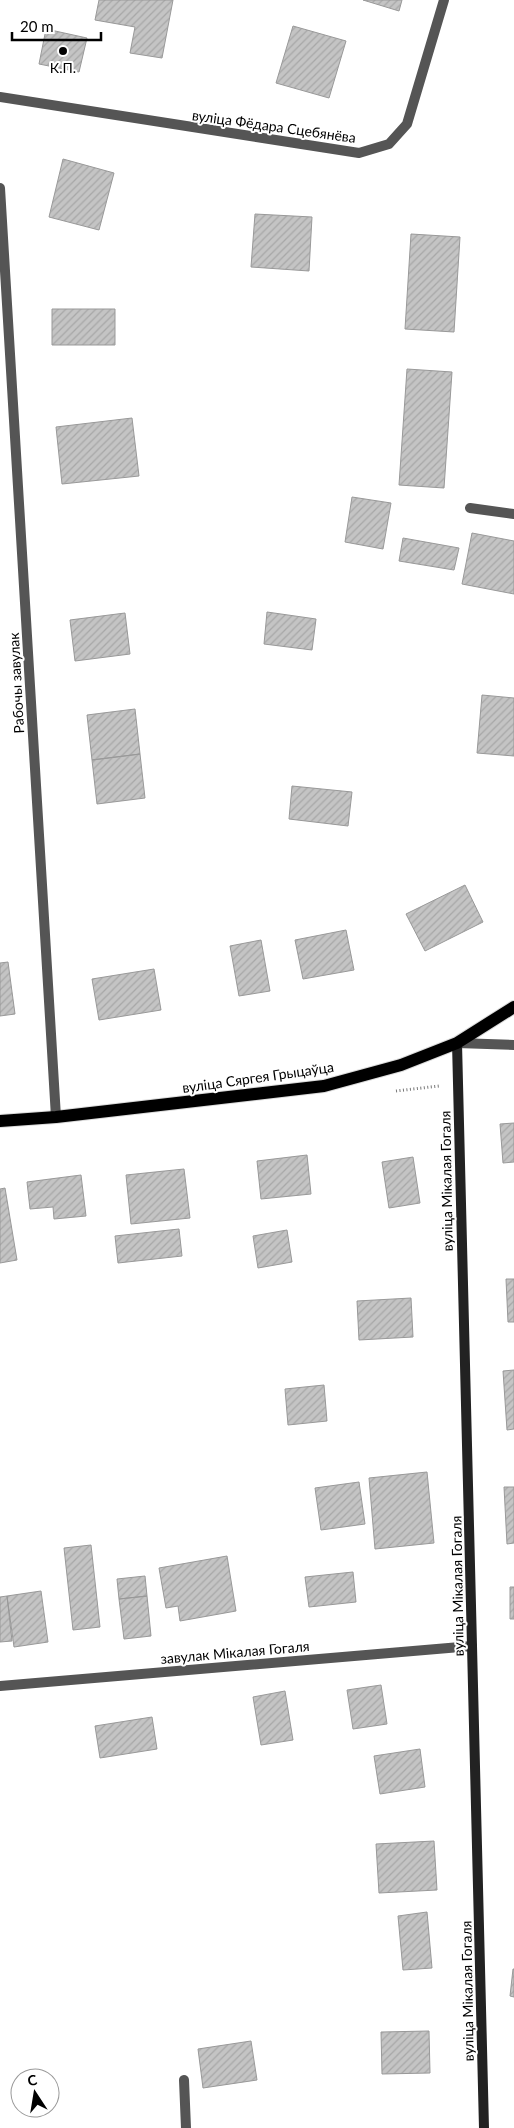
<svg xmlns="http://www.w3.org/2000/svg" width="514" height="2128" font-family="Lato,sans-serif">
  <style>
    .building { fill: url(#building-hatch); stroke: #999 }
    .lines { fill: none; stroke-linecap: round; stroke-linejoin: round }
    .primary-casing { stroke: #dbdbdb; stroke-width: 14 }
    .path { stroke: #777; stroke-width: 3; stroke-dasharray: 1 2.5; stroke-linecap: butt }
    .lane { stroke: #555; stroke-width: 10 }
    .street { stroke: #555; stroke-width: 10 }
    .secondary { stroke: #222; stroke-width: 10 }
    .primary { stroke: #000; stroke-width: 12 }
    .poi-dot { fill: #000; stroke: #fff; stroke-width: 2 }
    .labels { text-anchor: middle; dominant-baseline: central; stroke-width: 4; stroke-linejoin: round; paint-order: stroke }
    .poi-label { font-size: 14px; fill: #000; stroke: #fff }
    .street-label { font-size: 14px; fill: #000; stroke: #fff }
  </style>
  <defs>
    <pattern id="building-hatch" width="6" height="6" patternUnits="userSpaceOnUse" patternTransform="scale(1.25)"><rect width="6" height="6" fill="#c4c4c4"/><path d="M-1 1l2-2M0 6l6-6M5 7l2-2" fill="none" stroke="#a7a7a7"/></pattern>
  </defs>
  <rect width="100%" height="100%" fill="#fff"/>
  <path class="building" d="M99,0H173L162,58L130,53L135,27L95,20Z
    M363,0H402L399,11Z
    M293,26L346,41L329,98L276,83Z
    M46,29L87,38L79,72L39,64Z
    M63,159L114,173L99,230L49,217Z
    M255,214L312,217L309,271L251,267Z
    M411,234L460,237L454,332L405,329Z
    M52,309H115V345H52Z
    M407,369L452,372L444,488L399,485Z
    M132,418L139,476L62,484L56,427Z
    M352,497L391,503L383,549L345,542Z
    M472,533L514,541V594L462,584Z
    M403,538L459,548L454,570L399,561Z
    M267,612L316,619L312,650L264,644Z
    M125,613L130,654L75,661L70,620Z
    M482,695L514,698V756L477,753Z
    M135,709L140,754L92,760L87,715Z
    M140,754L145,798L97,804L92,760Z
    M292,786L352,792L348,826L289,819Z
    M465,885L483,922L425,951L406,914Z
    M346,930L354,970L303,979L295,940Z
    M261,940L270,991L239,996L230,946Z
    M8,962L15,1014L0,1016V963Z
    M154,969L161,1010L99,1020L92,979Z
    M514,1123V1162L503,1163L500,1124Z
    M307,1155L311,1194L261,1199L257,1161Z
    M413,1157L420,1203L389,1208L382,1162Z
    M184,1169L190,1218L131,1224L126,1175Z
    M81,1175L86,1216L54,1219L53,1207L30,1209L27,1182Z
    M5,1188L17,1260L0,1263V1189Z
    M179,1229L182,1256L118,1263L115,1236Z
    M287,1230L292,1262L258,1268L253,1236Z
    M506,1279H514V1322H508Z
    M411,1298L413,1337L359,1340L357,1301Z
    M514,1370V1429L507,1430L503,1371Z
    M324,1385L327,1421L288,1425L285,1389Z
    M427,1472L434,1543L375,1549L369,1478Z
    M359,1482L365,1524L321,1530L315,1488Z
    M504,1487H514V1543L507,1544Z
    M91,1545L100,1627L73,1630L64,1548Z
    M227,1556L236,1611L180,1621L178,1606L166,1608L159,1568Z
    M353,1572L356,1602L309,1607L305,1577Z
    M145,1576L147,1596L119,1599L117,1579Z
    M510,1587H514V1619H510Z
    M41,1591L48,1642L14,1647L7,1596Z
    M7,1596L12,1641L0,1642V1597Z
    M147,1596L151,1636L124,1639L119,1599Z
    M381,1685L387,1724L353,1729L347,1690Z
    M285,1691L293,1740L261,1745L253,1697Z
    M152,1717L157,1749L100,1758L95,1726Z
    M420,1749L425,1787L380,1794L374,1756Z
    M434,1841L437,1890L379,1893L376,1844Z
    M427,1912L432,1968L403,1970L398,1916Z
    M513,1969H514V1997L510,1996Z
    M429,2031L430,2073L382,2074L381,2032Z
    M251,2041L257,2080L203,2088L198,2049Z"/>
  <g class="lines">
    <defs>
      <path id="primary" d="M0,1121L56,1117L324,1086L401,1065L457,1043L514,1007"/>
    </defs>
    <use href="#primary" class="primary-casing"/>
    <path class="path" d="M396,1091L439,1086"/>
    <path class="lane" d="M184,2080L186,2128"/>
    <path class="street" d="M0,97L359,153L389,144L407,124L444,0
      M0,188L56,1117
      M470,508L514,514
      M457,1043L514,1045
      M0,1686L472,1646"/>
    <path class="secondary" d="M457,1043L484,2128"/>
    <use href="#primary" class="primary"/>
  </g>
  <circle class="poi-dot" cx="63" cy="51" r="5"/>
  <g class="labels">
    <g class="poi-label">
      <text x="63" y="67">К.П.</text>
    </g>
    <g class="street-label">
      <text transform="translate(274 126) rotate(8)">вуліца Фёдара Сцебянёва</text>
      <text transform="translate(16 683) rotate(-93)">Рабочы завулак</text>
      <text transform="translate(258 1077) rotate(-8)">вуліца Сяргея Грыцаўца</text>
      <text transform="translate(446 1181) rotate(-91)">вуліца Мікалая Гогаля</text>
      <text transform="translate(457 1586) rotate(-91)">вуліца Мікалая Гогаля</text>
      <text transform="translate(235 1652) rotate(-5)">завулак Мікалая Гогаля</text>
      <text transform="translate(467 1991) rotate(-91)">вуліца Мікалая Гогаля</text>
    </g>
  </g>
  <g transform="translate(35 2093) rotate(348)"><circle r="24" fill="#ffffff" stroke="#999999"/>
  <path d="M0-4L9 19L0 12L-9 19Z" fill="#000000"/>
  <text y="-8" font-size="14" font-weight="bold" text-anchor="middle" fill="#000000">С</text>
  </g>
  <path d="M12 32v8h89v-8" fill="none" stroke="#000000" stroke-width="2.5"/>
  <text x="20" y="32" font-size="15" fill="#000000" stroke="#ffffff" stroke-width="4" paint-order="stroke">20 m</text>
</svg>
